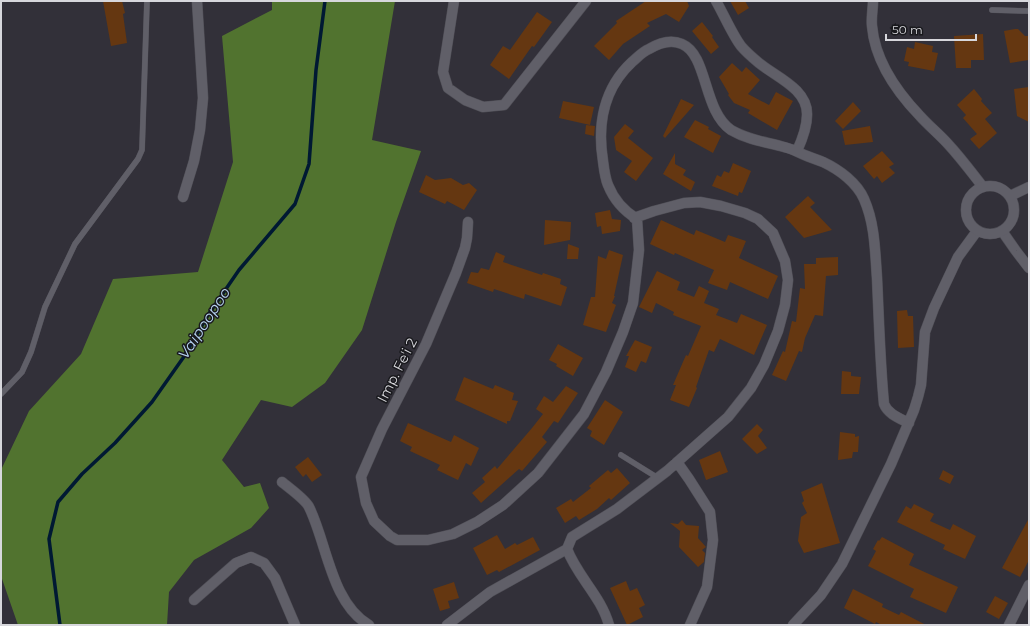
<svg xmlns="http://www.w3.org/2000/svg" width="1030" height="626" font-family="Montserrat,sans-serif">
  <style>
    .forest { fill: #51732f }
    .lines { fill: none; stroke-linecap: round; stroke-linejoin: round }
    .stream { stroke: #001933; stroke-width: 3.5 }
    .building { fill: #653711 }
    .lane-casing { stroke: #4e4d55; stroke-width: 6 }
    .street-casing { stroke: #4e4d55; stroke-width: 11 }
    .secondary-casing { stroke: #4e4d55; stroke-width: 11 }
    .lane { stroke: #605f68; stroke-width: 5.5 }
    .street { stroke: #605f68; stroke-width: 10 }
    .secondary { stroke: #605f68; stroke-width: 10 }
    .labels { text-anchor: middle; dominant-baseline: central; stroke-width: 3; stroke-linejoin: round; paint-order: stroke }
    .street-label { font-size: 14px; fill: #d7d7dc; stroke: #19191d }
    .water-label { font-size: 15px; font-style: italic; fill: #b6d4f2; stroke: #19191d }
  </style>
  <rect width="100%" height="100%" fill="#323039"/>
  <path class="forest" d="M272,1H395L372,140L421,151L396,222L362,330L325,383L292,407L261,400L222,460L244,487L260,483L269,508L251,528L194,560L169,592L167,625H18L1,576V470L29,411L81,354L113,279L198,272L233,162L222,36L272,10Z"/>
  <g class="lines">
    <path class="stream" d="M60,625L49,539L58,502L82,474L115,443L152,402L183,358L208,315L239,270L295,204L309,164L316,70L325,1"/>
  </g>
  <path class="building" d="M103,1H122L125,13L123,14L127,43L111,46Z
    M646,1H687L689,6L679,22L666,14L647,23L650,26L623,44L609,60L594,46L617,23L616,21Z
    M730,1H745L749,8L738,15Z
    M537,12L552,22L534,47L532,46L509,79L490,65L503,46L510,50Z
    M702,22L713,36L712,37L719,47L711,54L692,31Z
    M1015,29H1018L1025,36H1029V60L1010,63L1004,31Z
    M983,34L984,60H971V68H956L954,36Z
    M915,42L933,46L932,52L938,53L934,71L908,66L909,62L904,61L907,47L914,49Z
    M732,63L742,72L746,67L760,80L748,94L769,105L776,92L793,101L777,130L748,113L750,110L734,103L728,95L729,94L719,77Z
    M1029,87V122L1017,116L1014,89Z
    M974,89L982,99L981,101L992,113L985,119L997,133L979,149L970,139L977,134L963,118L966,115L957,105Z
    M681,99L694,105L665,138L663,136Z
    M563,101L594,107L590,125L559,118Z
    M853,102L861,111L843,129L835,121Z
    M695,120L709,127L708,129L721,136L713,153L684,137Z
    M625,124L634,131L628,138L653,158L636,181L624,172L632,161L616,150L614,137Z
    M586,125L595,126L594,136L585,134Z
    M870,126L873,142L845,145L842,131Z
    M882,151L894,164L889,167L895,173L882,183L877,176L874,179L863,166Z
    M675,153V164L686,170L683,175L695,182L691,191L663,174Z
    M733,163L751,171L742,193L739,192L738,196L712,186L717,175L721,177L724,171L729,173Z
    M426,175L435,180L451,178L463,185L469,183L477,190L464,210L447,201L445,204L419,192Z
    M808,196L815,203L810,207L832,230L804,238L785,217Z
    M610,210L612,219L621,220L620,231L602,234L601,226L597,227L595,213Z
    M545,220L571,222L570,240L544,245Z
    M661,220L694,235L696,230L725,242L728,235L746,241L739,258L778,276L768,299L730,282L727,290L708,283L714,270L675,253L674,255L650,244Z
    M568,244L579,248L578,259H567Z
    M609,250L623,255L614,296H615L612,303L616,305L606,332L583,325L591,297H595L598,256L606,259Z
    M496,252L505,256L503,262L542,275L543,273L561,279L560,284L567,287L561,306L525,294L524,299L494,289L493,292L467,283L471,272L478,273L481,268L489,270Z
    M838,257V275L826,276L823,316L815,315L805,338L802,352L799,351L786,381L772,375L783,351L785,352L792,321L796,322L800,288L805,289L804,264H816V258Z
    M657,271L680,282L677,290L694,297L699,286L709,291L704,303L719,309L716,315L737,323L741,314L767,325L754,355L720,339L714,352L709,350L696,387L697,388L689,407L670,400L676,385H673L686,355L688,356L701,326L673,315L674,312L656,303L652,313L639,307Z
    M907,310L908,316H913L914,347L898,348L897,311Z
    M635,340L652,347L646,363L641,361L636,372L625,367L629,356H626Z
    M558,344L583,358L573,376L556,366L557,364L549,360Z
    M842,371L851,372V376L861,377L859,394H841Z
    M464,377L493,389L495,385L514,393L512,400L518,401L510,421H507V424L455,400Z
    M566,386L578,393L558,423L554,421L542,437L547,442L522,471L519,469L481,503L472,493L485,482L482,478L495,466L497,469L532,428L543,414L536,409L544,396L553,402Z
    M605,400L623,412L604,445L590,436L592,431L587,428Z
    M408,423L451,442L454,435L479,448L471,466L466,463L458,480L437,470L440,465L410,451L412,447L400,441Z
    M757,424L763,430L758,436L767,448L757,454L742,439Z
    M840,432L855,434V437L859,436L858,452H853L852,458L838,460Z
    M720,451L728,472L706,480L699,460Z
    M308,457L322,475L312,482L306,474L303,477L295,467Z
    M617,468L630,483L611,500L609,498L597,509L579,520L576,516L565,523L556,508L571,499L573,502L591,488L589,486L608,470L611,473Z
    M943,470L954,476L950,484L939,479Z
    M822,483L840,543L804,553L798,541L801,517L807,513L802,503L804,501L801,492Z
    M914,504L934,514L930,521L950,530L953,524L976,536L965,559L943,549L945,545L897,522L906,506L911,509Z
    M1029,518V560L1020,577L1002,568Z
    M682,520L686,525L699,526L698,538L706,547L702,550L705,553L704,562L698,567L679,547L680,531L670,523L678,524Z
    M497,535L505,549L515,543L517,545L533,537L540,550L499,572L497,570L487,575L473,548Z
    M882,537L914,554L909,565L958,587L946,613L910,597L914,589L868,566L876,551L873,549L878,540L879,541Z
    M626,581L630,591L637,588L645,605L639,608L643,617L627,625L610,588Z
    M454,582L459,598L448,601L450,608L440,611L433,589Z
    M853,589L883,604L882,607L899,615L901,612L926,625H882L876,622L875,624L844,608Z
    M995,596L1008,603L999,619L986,612Z"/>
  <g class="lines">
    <defs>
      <path id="lane" d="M992,10L1029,11
        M1,394L22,372L31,352L45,307L75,244L138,159L142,150L147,1
        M621,455L658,478"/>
      <path id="street" d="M454,1L443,72L448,88L465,100L483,107L504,105L586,1
        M716,1C723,13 733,36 741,46C746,52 753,58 759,63C776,77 808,89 807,115C807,127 802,140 797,151
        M873,1C873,9 871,18 872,26C875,61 896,91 920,116C929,126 939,134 948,144C961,158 972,173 983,187
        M183,197L194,161L200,130L203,98L197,1
        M468,222L467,238L465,248L456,273L426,344L382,429L361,477L366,503L374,521L390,536L397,540H428L453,534L477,522L503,505L538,473L584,414L606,372L623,332L633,303L639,250L637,219C624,211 614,200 608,185C605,178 604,169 603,161C597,124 604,88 632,62C638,57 642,52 649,49C659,43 671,39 682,44C708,55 703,111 731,130C748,140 766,142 784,147C793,149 799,153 807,156C812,158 818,160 823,162C840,170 857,183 864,199C875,224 875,251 877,278C879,320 880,362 884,404C888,414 899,418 909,423
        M1002,231L1016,251L1029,268
        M677,462L689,479L710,512L713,540L707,587L690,625
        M282,482C289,488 305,499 309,507C327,543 331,603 369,625
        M567,549C577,576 601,596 609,625
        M194,600L236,563L251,557L264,563L275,578L295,625
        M447,625L490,592L567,549L572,537L617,509L667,471L728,417L751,388L764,365L778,331L785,305L788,280L785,261L773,233L758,219L745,213L721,206L700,202L684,203L654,211L634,218
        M793,625L821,595L842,564L891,464L914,410L918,397L921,385L925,332L934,308L958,257L977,231
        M1009,625L1029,585"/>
      <path id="secondary" d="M966 210a24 24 0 1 1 48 0a24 24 0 1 1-48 0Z
        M1010,196L1029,187"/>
    </defs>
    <use href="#lane" class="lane-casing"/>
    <use href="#street" class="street-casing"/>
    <use href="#secondary" class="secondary-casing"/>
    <use href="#lane" class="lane"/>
    <use href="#street" class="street"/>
    <use href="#secondary" class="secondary"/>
  </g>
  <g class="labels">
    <g class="street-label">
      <text transform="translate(397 370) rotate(-63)">Imp. Fe'i 2</text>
    </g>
    <g class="water-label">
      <text transform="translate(204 323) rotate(-57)">Vaipoopoo</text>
    </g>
  </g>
  <rect width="1030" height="626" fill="none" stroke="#d7d7dc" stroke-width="4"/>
  <path d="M886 34v6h90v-6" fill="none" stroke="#d7d7dc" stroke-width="2"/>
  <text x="892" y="34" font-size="12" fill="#d7d7dc" stroke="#19191d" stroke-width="3" paint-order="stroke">50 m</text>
</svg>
